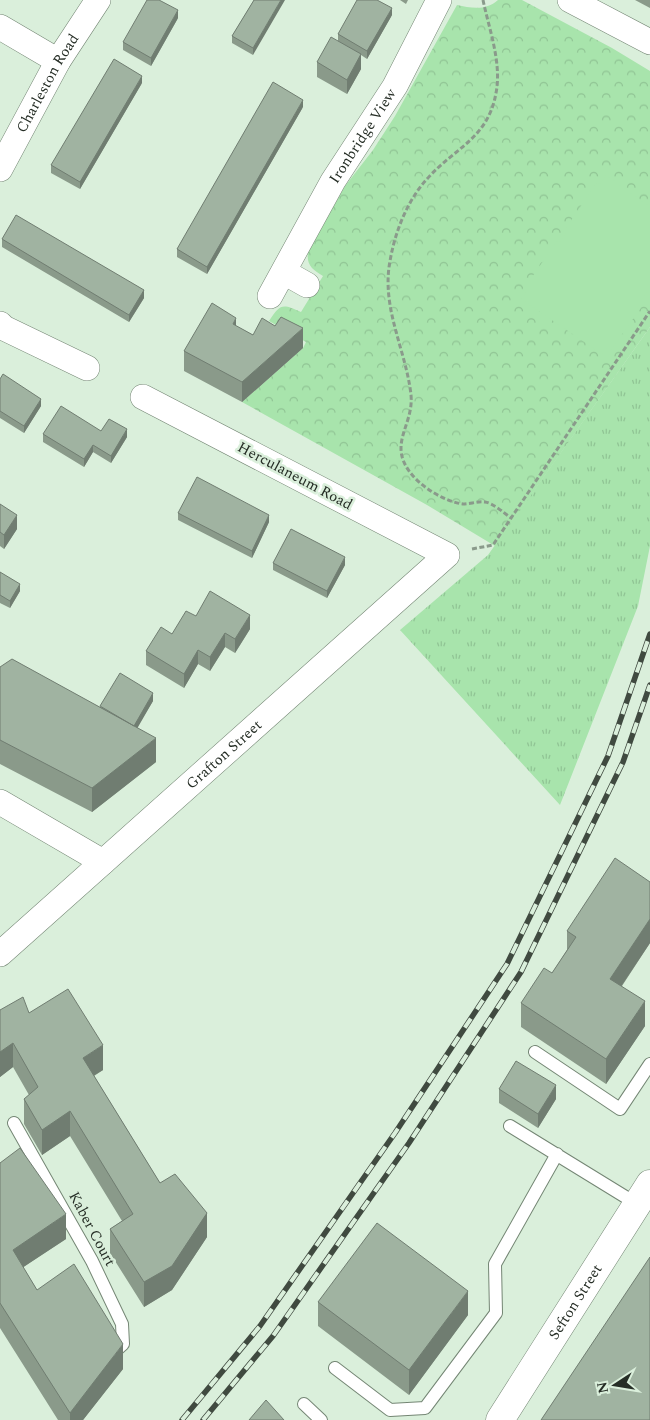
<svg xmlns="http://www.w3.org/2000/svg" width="650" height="1420" font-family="Spectral,serif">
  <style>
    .grass { fill: url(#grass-tufts) }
    .park { fill: url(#park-crowns) }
    .pitch { fill: #a8e4ac }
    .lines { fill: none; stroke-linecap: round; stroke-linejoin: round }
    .lane-casing { stroke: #748674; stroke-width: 14 }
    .street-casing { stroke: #748674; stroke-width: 26 }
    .secondary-casing { stroke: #748674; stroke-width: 29 }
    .path { stroke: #8a9a8b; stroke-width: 3; stroke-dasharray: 5 2.5; stroke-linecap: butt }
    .lane { stroke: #fff; stroke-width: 12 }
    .street { stroke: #fff; stroke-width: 25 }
    .secondary { stroke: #fff; stroke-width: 28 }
    .rail-casing { stroke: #404a40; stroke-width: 5.5 }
    .rail { stroke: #daefdb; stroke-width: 4; stroke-dasharray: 11; stroke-linecap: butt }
    .wall { fill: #8a9a8a }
    .shaded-wall { fill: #707d71 }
    .building { fill: #a0b3a1; stroke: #707d71 }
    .labels { text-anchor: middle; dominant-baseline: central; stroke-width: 5; stroke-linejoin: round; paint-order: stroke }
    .street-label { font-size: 15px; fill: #262e26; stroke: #daefdb }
  </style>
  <defs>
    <pattern id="grass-tufts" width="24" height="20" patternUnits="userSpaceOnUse" patternTransform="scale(1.25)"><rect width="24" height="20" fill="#a8e4ac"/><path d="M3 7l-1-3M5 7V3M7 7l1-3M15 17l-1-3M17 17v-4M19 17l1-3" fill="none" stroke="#90c494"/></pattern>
    <pattern id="park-crowns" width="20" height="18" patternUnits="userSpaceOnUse" patternTransform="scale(1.25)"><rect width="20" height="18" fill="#a8e4ac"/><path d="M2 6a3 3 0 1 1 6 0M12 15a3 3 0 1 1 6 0" fill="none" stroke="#90c494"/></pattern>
  </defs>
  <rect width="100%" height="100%" fill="#daefdb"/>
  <path class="grass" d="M650,327V546L638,606L560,805L400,630L488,555Z"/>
  <path class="park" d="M498,0H522L612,48L650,71V327L495,546L427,505L242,402L303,348L306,342L269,321C280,304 282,303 301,312L323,276C313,270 306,265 308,252L345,186L373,150L395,116L457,5C471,8 486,11 498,0Z"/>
  <path class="pitch" d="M606,175L650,207V291L648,290L642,299L645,302L611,350L607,348L602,354L521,299L526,292L523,290L557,241L560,242L566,233L564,231L597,182L600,184Z"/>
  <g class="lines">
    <defs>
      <path id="lane" d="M535,1052L620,1109L650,1064
        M14,1123L92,1261L122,1324L123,1344L113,1353
        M510,1126L637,1204
        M335,1368L390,1410L425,1408L496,1313L495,1264L557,1154
        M304,1404L321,1420"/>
      <g id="street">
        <path d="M570,0L650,42"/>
        <path d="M0,27L58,61"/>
        <path id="s1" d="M0,169L58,61L98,0"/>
        <path d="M284,272L307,285"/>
        <path id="s2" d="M270,296L333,181L395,86L439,0"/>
        <path d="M0,324L4,328L87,368"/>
        <path d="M0,802L103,862"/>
        <path id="s3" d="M0,954L447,555L143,397"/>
      </g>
      <g id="secondary">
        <path id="s4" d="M500,1420L650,1184"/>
      </g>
    </defs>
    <use href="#lane" class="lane-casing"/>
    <use href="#street" class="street-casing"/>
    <use href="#secondary" class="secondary-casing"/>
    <path class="path" d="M483,0C489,29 502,63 496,93C488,139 454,148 427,179C407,201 395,232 390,261C381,308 406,350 411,395C414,427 385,445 414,477C425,489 446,502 463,504C470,504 478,501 485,502C493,503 504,513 511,518
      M472,549L493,545L650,311"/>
    <use href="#lane" class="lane"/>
    <use href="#street" class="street"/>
    <use href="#secondary" class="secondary"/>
    <defs>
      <path id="rail" d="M182,1420L260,1326L395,1133L507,964L608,756L650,634
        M203,1420L273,1336L409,1143L521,972L623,762L650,685"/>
    </defs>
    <use href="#rail" class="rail-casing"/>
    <use href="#rail" class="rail"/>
  </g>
  <path class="wall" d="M254,0L253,55L232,43V36Z
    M400,0H408L406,4Z
    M635,0H650V8Z
    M392,15L367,59L361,55V69L347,94L317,77V62L338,41V34Z
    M178,18L151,66L123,50V42Z
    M142,83L80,189L51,173V165Z
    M303,107L207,274L177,257V249Z
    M2,239L144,298L129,322L2,247Z
    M236,326L253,335L303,348L242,402L184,371V351Z
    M0,379L41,406L24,433L0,418Z
    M101,431L127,437L111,463L93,452L84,467L43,442V434Z
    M0,504L17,529L4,549L0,546Z
    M178,513L269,522L252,558L178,520Z
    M273,563L345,565L327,598L273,570Z
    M0,572L20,591L10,608L0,603Z
    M196,616L250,629L235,653L225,647L210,671L198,664L184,688L146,665V651L172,634Z
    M0,667L100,707L153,701L137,727L156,762L92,812L0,764Z
    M650,882V943L622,986L645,1026L606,1084L521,1027V1003L552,973L567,950V931Z
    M0,1010L29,1013L103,1070L94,1076L160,1183L207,1237L172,1290L144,1307L110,1253V1229L122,1221L70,1136L42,1155L24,1124V1099L29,1095L13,1067L0,1077Z
    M499,1089L556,1099L538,1128L499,1103Z
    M0,1163L66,1239L23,1267L37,1290L123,1369L83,1420H58L0,1328Z
    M318,1302L468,1315L409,1395L318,1326Z"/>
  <path class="shaded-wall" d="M281,0H285L253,55V48Z
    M392,8V15L367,59V51Z
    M178,10V18L151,66V58Z
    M361,54V69L347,94V80Z
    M142,76V83L80,189V182Z
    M303,100V107L207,274V267Z
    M144,290V298L129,322V315Z
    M236,318V338L233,324Z
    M303,328V348L242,402V382Z
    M41,399V406L24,433V426Z
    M127,429V437L111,463V456Z
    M93,445V452L84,467V459Z
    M17,515V529L4,549V535Z
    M269,515V522L252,558V551Z
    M345,557V565L327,598V591Z
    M20,584V591L10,608V601Z
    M250,615V629L235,653V639Z
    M225,633V647L210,671V657Z
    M198,650V664L184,688V674Z
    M153,693V701L134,734V726Z
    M156,738V762L92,812V788Z
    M650,919V943L610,1003V979Z
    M645,1001V1026L606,1084V1059Z
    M13,1043V1067L0,1077V1052Z
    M103,1045V1070L83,1082V1058Z
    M556,1085V1099L538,1128V1114Z
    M70,1111V1136L42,1155V1130Z
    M207,1213V1237L172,1290L144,1307V1282Z
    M66,1214V1239L13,1274V1250Z
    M468,1291V1315L409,1395V1370Z
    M123,1344V1369L83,1420H70V1413Z"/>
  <path class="building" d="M147,0H159L178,10L151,58L123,42Z
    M254,0H281L253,48L232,36Z
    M357,0H377L392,8L367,51L338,34Z
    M331,37L361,54L347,80L317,62Z
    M114,59L142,76L80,182L51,165Z
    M273,82L303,100L207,267L177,249Z
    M16,215L144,290L129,315L2,239Z
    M212,303L236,318L233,324L253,335L262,318L275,326L281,317L303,328L242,382L184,351Z
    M3,374L41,399L24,426L0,411V379Z
    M61,406L101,431L109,419L127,429L111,456L93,445L84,459L43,434Z
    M197,477L269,515L252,551L178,513Z
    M0,504L17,515L4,535L0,532Z
    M291,529L345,557L327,591L273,563Z
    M0,572L20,584L10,601L0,595Z
    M210,591L250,615L235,639L225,633L210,657L198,650L184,674L146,651L161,627L172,634L186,611L196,616Z
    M12,659L156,738L92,788L0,740V667Z
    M120,673L153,693L134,726L100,706Z
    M615,858L650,882V919L610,979L645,1001L606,1059L521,1003L544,968L552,973L576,937L567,931Z
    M68,989L103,1045L83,1058L160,1183L175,1174L207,1213L172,1266L144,1282L110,1229L133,1214L70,1111L42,1130L24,1099L38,1087L13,1043L0,1052V1010L23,997L29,1013Z
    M516,1061L556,1085L538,1114L499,1089Z
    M20,1148L66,1214L13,1250L37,1290L74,1264L123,1344L70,1413L0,1303V1163Z
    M377,1223L468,1291L409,1370L318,1302Z
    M650,1257V1420H541Z
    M266,1400L284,1420H249Z"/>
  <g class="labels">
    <g class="street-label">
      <text stroke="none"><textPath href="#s1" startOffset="98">Charleston Road</textPath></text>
      <text stroke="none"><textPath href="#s2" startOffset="185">Ironbridge View</textPath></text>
      <text transform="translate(295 476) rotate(28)">Herculaneum Road</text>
      <text stroke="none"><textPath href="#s3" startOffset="300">Grafton Street</textPath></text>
      <text transform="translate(92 1229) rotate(62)">Kaber Court</text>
      <text stroke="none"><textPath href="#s4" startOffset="140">Sefton Street</textPath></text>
    </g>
  </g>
  <g transform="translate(615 1385) rotate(258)" stroke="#daefdb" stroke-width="4" paint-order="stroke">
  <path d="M0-4L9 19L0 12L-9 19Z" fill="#262e26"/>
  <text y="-8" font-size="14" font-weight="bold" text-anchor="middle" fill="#262e26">N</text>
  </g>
</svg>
